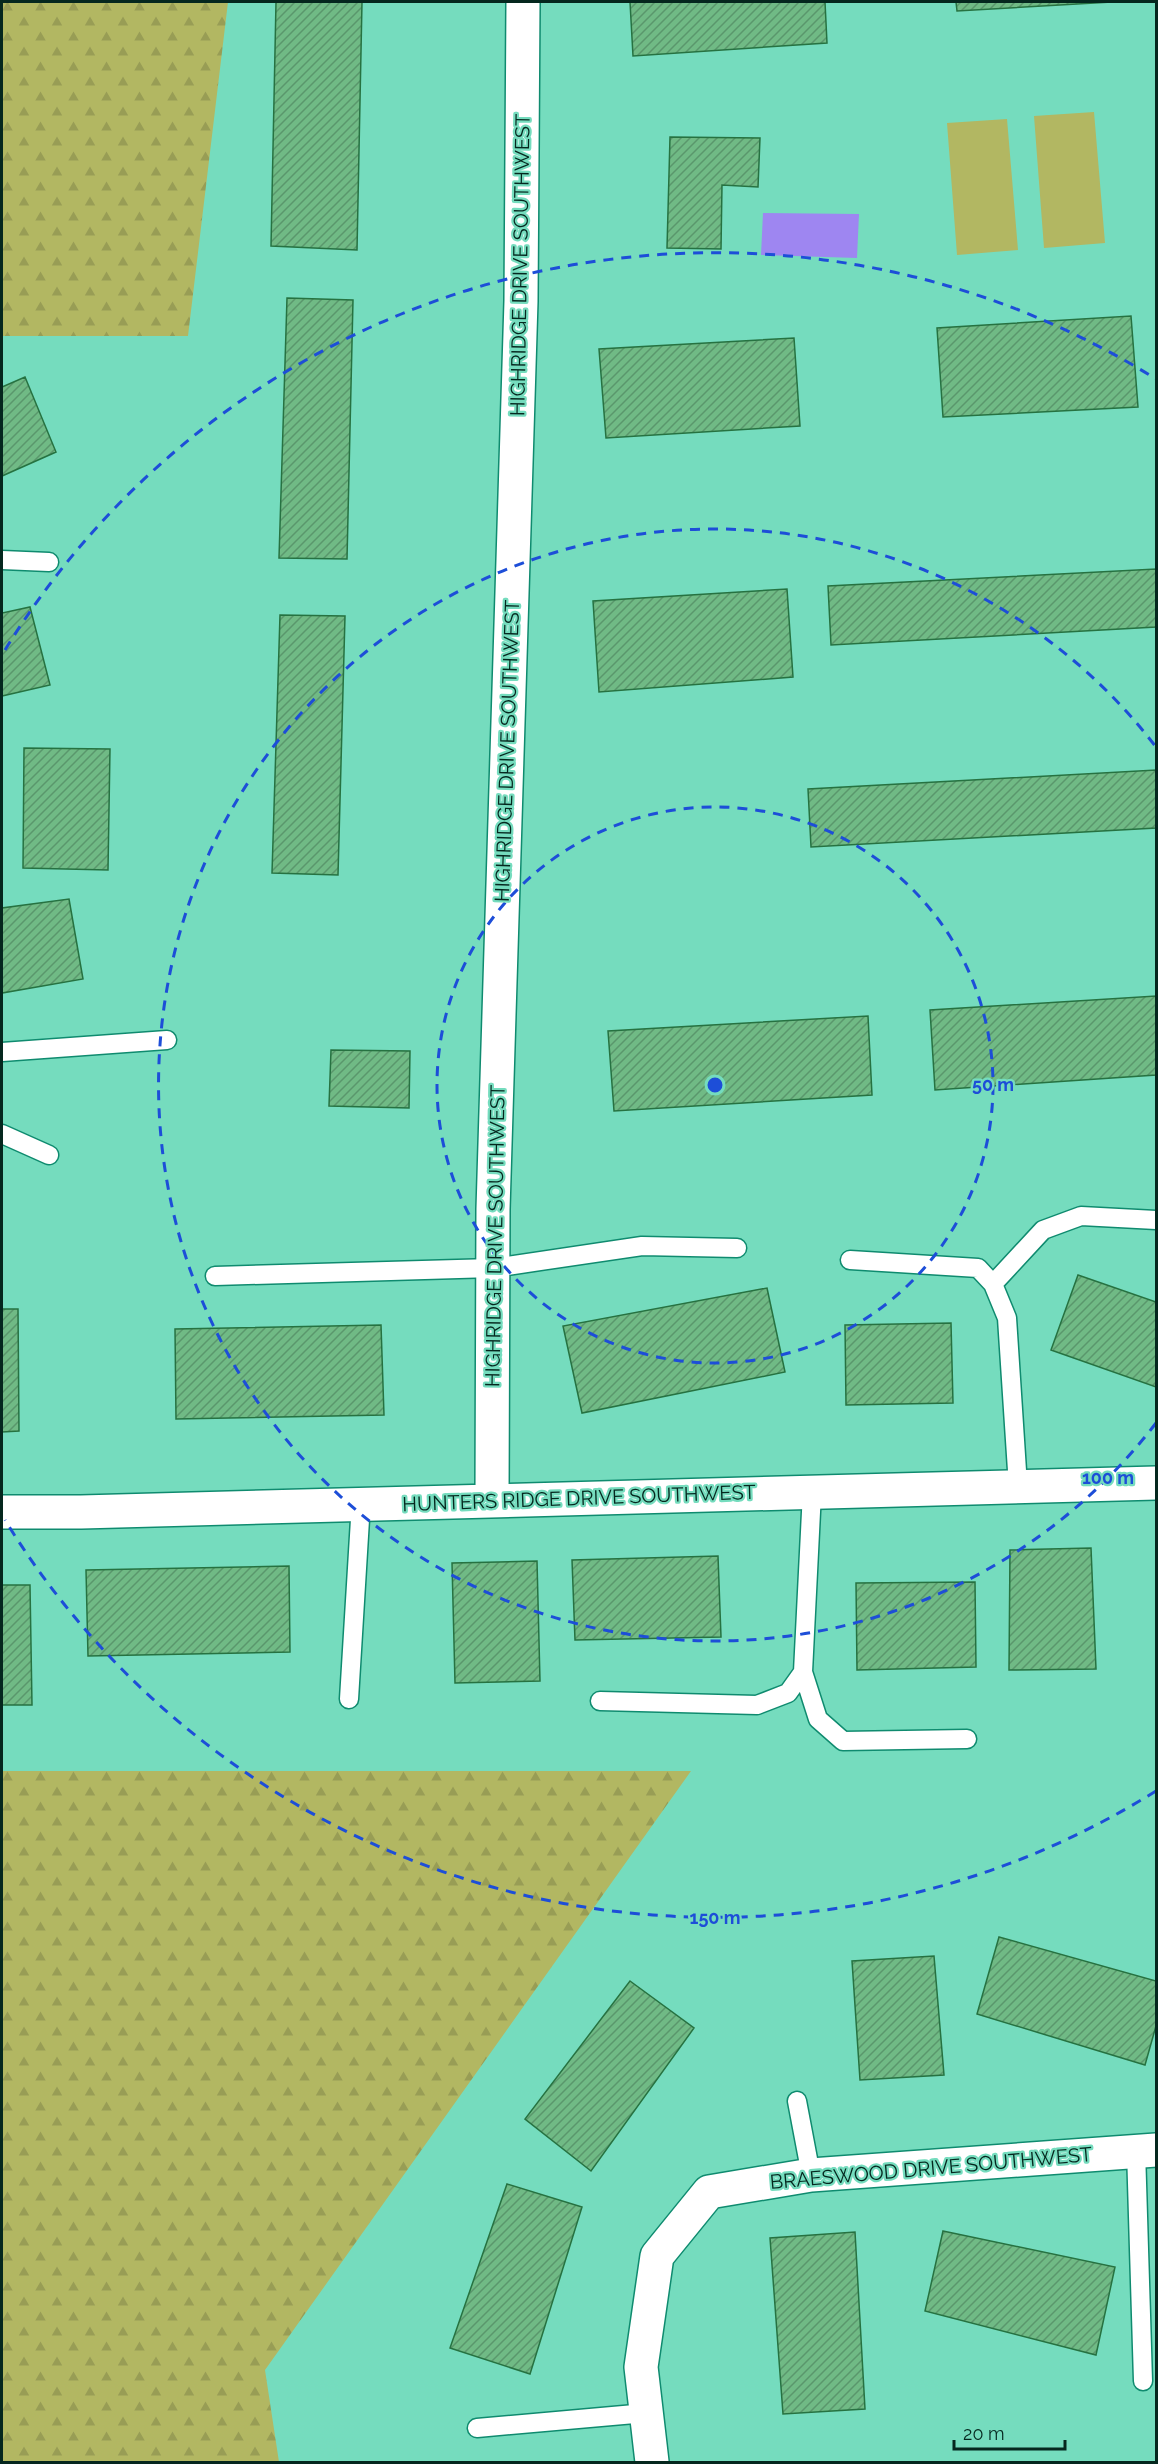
<svg xmlns="http://www.w3.org/2000/svg" width="1158" height="2464" font-family="Raleway,sans-serif">
  <style>
    .green { fill: #b2b762 }
    .forest { fill: url(#forest-firs) }
    .water { fill: #9e86f1 }
    .building { fill: url(#building-hatch); stroke: #267241; stroke-width: 1.5 }
    .lines { fill: none; stroke-linecap: round; stroke-linejoin: round }
    .service-casing { stroke: #0f8b6f; stroke-width: 21 }
    .minor-casing { stroke: #0f8b6f; stroke-width: 36 }
    .service { stroke: #fff; stroke-width: 18 }
    .minor { stroke: #fff; stroke-width: 33 }
    .ring { fill: none; stroke: #1d4ed8; stroke-width: 3; stroke-dasharray: 10 8 }
    .labels { text-anchor: middle; dominant-baseline: central; stroke-width: 4.5; stroke-linejoin: round; paint-order: stroke }
    .street-label { font-size: 20px; fill: #05271e; stroke: #75dcbe }
    .centre { fill: #1d4ed8; stroke: #75dcbe; stroke-width: 3 }
    .ring-label { font-size: 18px; text-anchor: middle; font-weight: bold; fill: #1d4ed8; stroke: #75dcbe; stroke-width: 4.5; stroke-linejoin: round; paint-order: stroke }
  </style>
  <defs>
    <pattern id="forest-firs" width="22" height="20" patternUnits="userSpaceOnUse" patternTransform="scale(1.5)"><rect width="22" height="20" fill="#b2b762"/><path d="M5 1l3.5 6h-7zM16 11l3.5 6h-7z" fill="#989d55"/></pattern>
    <pattern id="building-hatch" width="6" height="6" patternUnits="userSpaceOnUse" patternTransform="scale(1.5)"><rect width="6" height="6" fill="#70ba85"/><path d="M-1 1l2-2M0 6l6-6M5 7l2-2" fill="none" stroke="#5a976c"/></pattern>
  </defs>
  <rect width="100%" height="100%" fill="#75dcbe"/>
  <path class="green" d="M1094,112L1105,243L1044,248L1034,116Z
    M1007,119L1018,250L957,255L947,123Z"/>
  <path class="forest" d="M2,2H228L188,336H2Z
    M2,1771H691L265,2370L279,2462H2Z"/>
  <path class="water" d="M763,213L859,214L857,258L761,255Z"/>
  <path class="building" d="M276,2H362L357,250L271,246Z
    M630,2H825L827,43L633,56Z
    M956,2H1112L957,11Z
    M670,137L760,138L758,187L722,185L721,249L667,248Z
    M287,298L353,300L347,559L279,558Z
    M1131,316L1138,407L943,417L937,328Z
    M794,338L800,426L606,438L599,349Z
    M25,377L56,452L2,476V387Z
    M1156,569V627L831,645L828,586Z
    M787,589L793,677L599,692L593,601Z
    M30,607L50,685L2,696V613Z
    M280,615L345,616L338,875L272,873Z
    M24,748L110,749L108,870L23,868Z
    M1156,770V828L811,847L808,789Z
    M69,899L83,979L2,993V908Z
    M1156,996V1075L935,1090L930,1010Z
    M868,1016L872,1095L614,1111L608,1031Z
    M331,1050L410,1051L409,1108L329,1106Z
    M1078,1275L1156,1302V1387L1051,1350Z
    M767,1288L785,1372L582,1413L563,1326Z
    M2,1309H18L19,1431L2,1432Z
    M951,1323L953,1403L846,1405L845,1325Z
    M381,1325L384,1415L176,1419L175,1329Z
    M1091,1548L1096,1669L1009,1670L1010,1550Z
    M718,1556L721,1637L575,1640L572,1560Z
    M537,1561L540,1681L455,1683L452,1563Z
    M289,1566L290,1652L88,1656L86,1570Z
    M975,1582L976,1667L857,1670L856,1583Z
    M2,1585H30L32,1705H2Z
    M999,1937L1156,1981V2026L1145,2065L977,2014Z
    M934,1956L944,2075L860,2080L852,1961Z
    M630,1981L694,2028L591,2171L525,2119Z
    M507,2184L582,2207L530,2374L450,2348Z
    M943,2231L1115,2267L1096,2355L925,2311Z
    M855,2232L865,2409L783,2414L770,2238Z"/>
  <g class="lines">
    <defs>
      <path id="service" d="M2,560L49,562
        M2,1052L167,1040
        M2,1134L49,1155
        M850,1260L978,1268L993,1284L1007,1318L1018,1486
        M215,1276L493,1268L642,1246L737,1248
        M993,1284L1043,1230L1081,1216L1156,1220
        M803,1672L818,1719L843,1741L967,1739
        M349,1699L361,1503
        M600,1701L757,1705L788,1693L803,1672L812,1492
        M797,2101L811,2175
        M1136,2150L1143,2381
        M477,2428L646,2413"/>
      <path id="minor" d="M492,1500L493,1209L521,301L523,2
        M2,1512H81L1156,1483
        M652,2462L641,2367L657,2256L709,2192L811,2175L1156,2150"/>
    </defs>
    <use href="#service" class="service-casing"/>
    <use href="#minor" class="minor-casing"/>
    <use href="#service" class="service"/>
    <use href="#minor" class="minor"/>
  </g>
  <g class="ring">
    <circle cx="715" cy="1085" r="278"/>
    <path d="M1156 1423A556 556 0 1 1 1156 747"/>
    <path d="M1156 1791A833 833 0 0 1 5 1520M5 650A833 833 0 0 1 1156 379"/>
  </g>
  <g class="labels">
    <g class="street-label">
      <text transform="translate(520 265) rotate(-89)">HIGHRIDGE DRIVE SOUTHWEST</text>
      <text transform="translate(507 751) rotate(-88)">HIGHRIDGE DRIVE SOUTHWEST</text>
      <text transform="translate(495 1236) rotate(-89)">HIGHRIDGE DRIVE SOUTHWEST</text>
      <text transform="translate(579 1498) rotate(-2)">HUNTERS RIDGE DRIVE SOUTHWEST</text>
      <text transform="translate(931 2168) rotate(-5)">BRAESWOOD DRIVE SOUTHWEST</text>
    </g>
  </g>
  <circle cx="715" cy="1085" r="9" class="centre"/>
  <g class="ring-label">
    <text x="993" y="1091">50 m</text>
    <text x="1108" y="1484">100 m</text>
    <text x="715" y="1924">150 m</text>
  </g>
  <rect width="1158" height="2464" fill="none" stroke="#05271e" stroke-width="6"/>
  <path d="M954 2440v9h111v-9" fill="none" stroke="#05271e" stroke-width="3"/>
  <text x="963" y="2440" font-size="18" fill="#05271e" stroke="#75dcbe" stroke-width="4.5" paint-order="stroke">20 m</text>
</svg>
